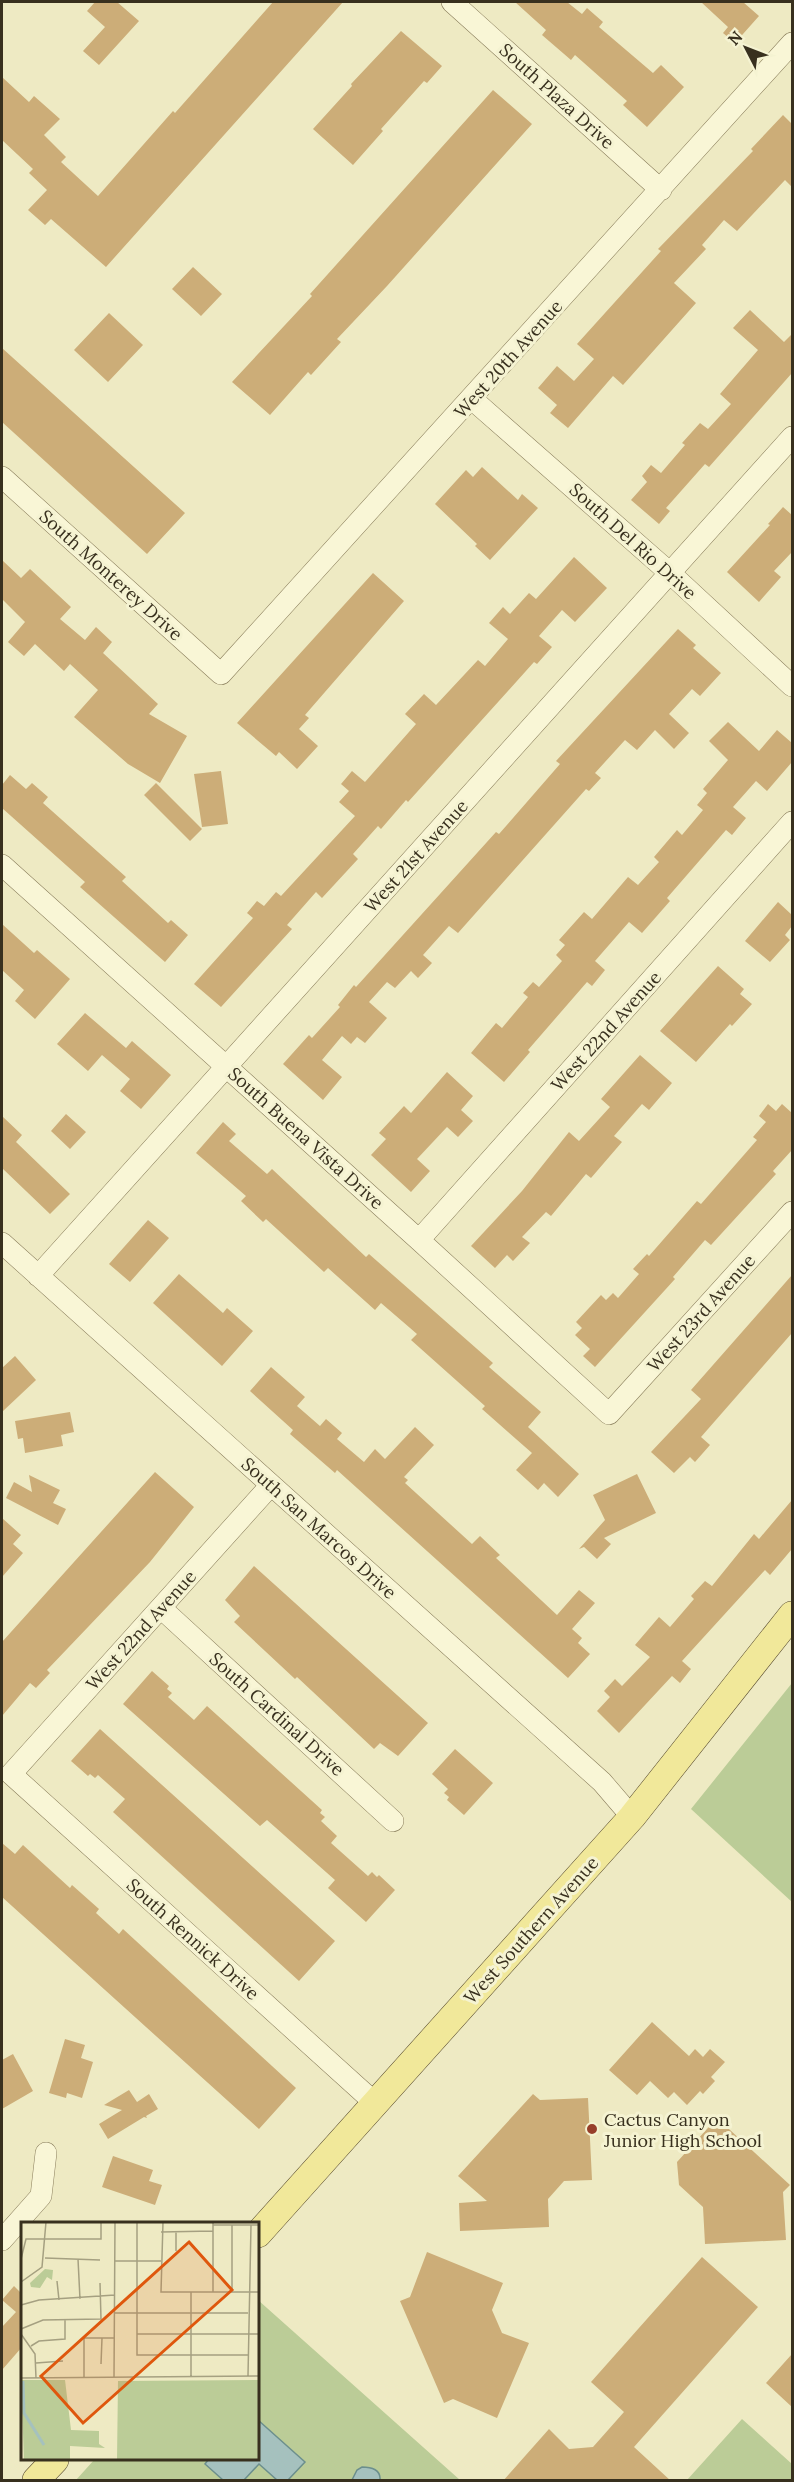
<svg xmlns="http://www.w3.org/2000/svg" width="794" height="2482" font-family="Lora,serif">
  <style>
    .green { fill: #bbcc97 }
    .water { fill: #a5c1be; stroke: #6c8f8d; stroke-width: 1.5 }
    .building { fill: #ccad78 }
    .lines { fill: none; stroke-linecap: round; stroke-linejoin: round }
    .minor-casing { stroke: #887c5a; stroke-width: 22 }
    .major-casing { stroke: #56492e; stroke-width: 28 }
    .minor { stroke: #f9f6d6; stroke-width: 21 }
    .major { stroke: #f1e89a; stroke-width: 27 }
    .poi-dot { fill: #973f2a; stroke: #f5f3d2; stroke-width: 2 }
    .labels { text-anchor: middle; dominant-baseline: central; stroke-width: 6; stroke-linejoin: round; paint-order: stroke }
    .street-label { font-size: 18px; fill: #38301e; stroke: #f5f3d2 }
    .poi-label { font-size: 18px; fill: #38301e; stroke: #f5f3d2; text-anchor: start }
    .inset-river { fill: none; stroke: #a5c1be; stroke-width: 3 }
    .inset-road { fill: none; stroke: #a5a081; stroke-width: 1.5 }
    .view { fill: #df570d; fill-opacity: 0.15; stroke: #df570d; stroke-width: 3 }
    .inset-edge { fill: none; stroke: #38301e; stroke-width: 3 }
  </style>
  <rect width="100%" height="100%" fill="#eeeac3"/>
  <path class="green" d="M792,1683V1902L691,1809Z
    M258,2300L460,2480H76L94,2460H258Z
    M742,2419L792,2464L791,2480H687Z"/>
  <path class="water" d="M258,2420L305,2462L288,2480H277L259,2464L244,2480H223L205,2464L208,2460H258Z
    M362,2467C372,2467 381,2470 380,2480H352L357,2470Z"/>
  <path class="building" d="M95,2H117L139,21L99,65L83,51L105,27L87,11Z
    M273,2H343L106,267L51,219L45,225L28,210L47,190L29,173L33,169L2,140V77L29,102L34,96L60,119L44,135L66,157L61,162L98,196L173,111L175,113Z
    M515,2H567L582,14L587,8L603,22L599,27L653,73L661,65L684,87L647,127L623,105L627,101L575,55L571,60L542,35L546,30Z
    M701,2H743L759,16L735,43L723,33L728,27Z
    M401,31L442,66L427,83L424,81L381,129L383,131L353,165L313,129L352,86L351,84Z
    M493,90L532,124L387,286L337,339L341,342L311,375L308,372L270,415L232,382L312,296L310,294Z
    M783,115L792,124V187L785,180L737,231L724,220L702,245L706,249L674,283L696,303L623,385L613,376L568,428L550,413L557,405L538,388L557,366L574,381L594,359L577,344L661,251L658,249L753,151L751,149Z
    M193,267L222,294L201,316L172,289Z
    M750,310L784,342L792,334V373L709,467L705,464L666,508L670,511L659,524L631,500L647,482L642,476L651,465L661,473L685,445L682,443L700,423L708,429L731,404L720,394L758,350L733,328Z
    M109,313L143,345L108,382L74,350Z
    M2,348L185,513L147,554L2,422Z
    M482,467L518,500L522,494L538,508L490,560L475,546L477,544L435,504L466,470L473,477Z
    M783,507L792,515V552L774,571L781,577L759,602L727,572L770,525L768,524Z
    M574,557L607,588L575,622L562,610L539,636L552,647L537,664L534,662L408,802L406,800L381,829L378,826L353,854L358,859L322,898L316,892L287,925L292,929L221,1007L194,984L253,918L247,913L257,901L264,906L276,892L281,896L355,816L339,802L349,791L341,784L352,771L365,782L416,724L405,714L424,694L436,705L478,660L485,666L508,639L489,623L503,607L510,614L529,593L536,599Z
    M2,560L21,578L30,569L71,607L60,619L85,640L96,627L112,642L103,653L158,704L149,714L187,736L160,783L128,764L74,717L98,690L70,664L64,671L35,644L24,656L8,642L25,622L2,599Z
    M373,573L404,601L305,715L309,718L299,729L318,746L297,769L279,752L276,756L237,723Z
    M678,629L696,645L693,648L721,673L700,696L692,689L669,714L689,733L674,749L655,730L637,750L625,740L595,773L601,778L589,791L586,789L458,933L449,926L423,955L432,963L418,978L411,971L395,988L387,982L369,1002L387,1018L365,1043L357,1037L351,1044L342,1036L322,1060L342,1077L323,1100L283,1064L309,1035L312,1038L340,1007L338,1005L354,985L356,987L496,832L499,834L560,764L556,761Z
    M728,722L759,751L777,730L792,743V762L767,791L756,781L733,807L746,818L732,835L726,830L667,898L670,901L642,933L629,922L595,961L605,970L592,986L587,982L528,1050L530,1052L504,1082L471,1053L496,1023L502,1028L528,997L523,993L533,982L539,987L562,961L556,955L565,945L559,940L584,912L592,919L628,877L638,885L659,862L654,857L677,830L682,835L703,810L697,805L707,793L703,789L728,760L709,741Z
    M221,771L228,824L202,827L194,774Z
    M10,775L26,789L32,783L48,797L43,803L126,877L122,881L168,923L171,920L188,935L165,962L80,887L85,882L2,808V785Z
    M156,783L202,829L190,841L144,795Z
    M778,902L792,915V926L785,935L790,940L770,962L745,941Z
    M2,924L34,953L37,950L70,979L35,1019L15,1001L24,990L2,970Z
    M718,966L744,989L740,994L752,1004L732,1026L730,1024L696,1062L660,1031Z
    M85,1013L126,1048L132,1041L171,1075L141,1109L120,1091L130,1079L102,1055L88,1071L57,1044Z
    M640,1055L672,1083L649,1110L642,1104L614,1136L622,1142L591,1178L586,1174L551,1216L546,1212L522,1237L530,1243L513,1261L507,1255L495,1268L471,1246L522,1191L569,1132L579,1141L610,1107L601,1099Z
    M447,1072L473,1096L461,1110L473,1121L458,1137L447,1127L417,1159L430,1171L411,1192L371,1155L386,1139L379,1133L404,1106L411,1113Z
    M768,1104L776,1111L782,1104L792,1113V1150L773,1171L776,1174L711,1245L705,1240L673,1277L675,1279L595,1367L583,1356L590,1349L575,1335L582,1328L576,1322L601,1295L606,1300L613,1293L618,1298L639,1274L633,1269L647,1254L649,1256L697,1201L701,1204L757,1140L753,1137L766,1122L759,1116Z
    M66,1114L86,1132L70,1149L51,1131Z
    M2,1116L22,1135L16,1142L70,1194L50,1214L2,1168Z
    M223,1122L236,1134L229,1141L267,1174L272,1169L366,1257L369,1254L493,1363L489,1367L541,1412L528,1427L579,1474L558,1497L544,1483L538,1490L516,1470L532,1453L482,1409L485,1406L411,1340L417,1334L381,1303L375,1310L328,1268L324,1272L266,1219L263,1222L241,1201L246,1196L196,1153Z
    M148,1220L169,1238L130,1282L109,1264Z
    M179,1274L223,1313L227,1308L253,1331L222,1366L153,1303Z
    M792,1275V1333L701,1437L710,1445L695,1462L690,1457L674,1473L651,1452L701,1399L691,1390Z
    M15,1356L36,1380L2,1412V1368Z
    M271,1367L305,1397L297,1406L320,1426L326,1419L342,1433L337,1439L364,1462L375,1449L385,1459L415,1427L434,1445L404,1477L408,1480L405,1483L472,1544L480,1536L500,1555L496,1558L557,1615L579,1590L595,1603L572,1629L582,1638L578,1643L590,1654L568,1678L337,1470L335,1473L290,1434L293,1430L250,1391Z
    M70,1412L74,1432L61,1435L63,1446L25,1453L23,1438L18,1439L15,1421Z
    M155,1472L194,1507L150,1562L47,1670L50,1673L36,1688L30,1683L2,1716V1642Z
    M637,1474L656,1513L604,1538L611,1544L597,1559L584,1547L579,1549L605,1520L593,1495Z
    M29,1475L60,1490L53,1503L66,1509L58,1525L6,1498L14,1482L32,1492Z
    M792,1500V1549L770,1575L765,1570L682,1661L691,1669L680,1683L672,1676L619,1733L597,1711L610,1697L604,1691L615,1679L622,1686L650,1657L635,1645L659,1617L670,1627L694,1599L691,1596L705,1581L712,1586L754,1534L759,1539Z
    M2,1518L21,1535L13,1544L23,1553L2,1577Z
    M254,1566L428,1723L398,1756L380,1743L374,1749L297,1677L295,1679L234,1622L240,1616L225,1600Z
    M152,1671L169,1686L167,1689L172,1693L168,1697L194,1720L207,1706L322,1810L320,1813L325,1817L321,1821L337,1836L331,1843L368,1876L372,1872L377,1877L379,1875L395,1890L366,1922L328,1888L335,1880L267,1820L260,1826L123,1704Z
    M100,1729L335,1941L299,1981L113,1812L125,1799L98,1775L95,1778L90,1774L88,1776L71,1761Z
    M455,1749L493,1783L464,1815L447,1800L449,1797L444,1793L448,1789L432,1774Z
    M2,1843L15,1854L23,1845L70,1888L72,1885L99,1909L96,1913L119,1934L123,1929L296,2088L259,2129L2,1897Z
    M652,2022L689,2056L695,2049L703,2057L710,2049L725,2062L711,2077L715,2081L703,2094L700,2091L687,2105L674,2092L668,2098L650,2081L637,2095L609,2070Z
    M65,2039L85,2045L81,2058L93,2062L82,2098L67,2093L66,2098L49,2093Z
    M13,2054L33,2091L2,2109V2060Z
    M129,2090L137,2102L149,2094L158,2109L146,2116L147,2118L144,2117L108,2139L99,2124L122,2110L104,2105Z
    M533,2094L540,2100L588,2098L592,2180L564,2181L548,2199L549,2227L460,2231L459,2203L487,2201L458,2176Z
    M717,2118L790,2185L783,2192L786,2240L705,2244L703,2207L679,2185L677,2162Z
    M113,2156L153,2170L149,2181L162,2185L155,2205L102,2187Z
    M427,2252L503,2283L492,2310L502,2333L529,2343L497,2418L453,2399L444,2403L400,2301L410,2297Z
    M702,2257L758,2307L634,2447L671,2481H503L549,2429L569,2449L593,2447L624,2412L591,2382Z
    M14,2286L22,2294V2347L2,2370V2327L16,2312L2,2300Z
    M792,2354V2407L766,2383Z"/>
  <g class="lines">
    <defs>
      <path id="minor" d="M452,2L661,190
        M472,399L670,573L792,686
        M2,477L221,674L792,43
        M2,865L419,1240L609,1414L792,1212
        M419,1240L792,822
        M2,1243L602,1782L632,1817
        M38,1276L792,437
        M271,1485L11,1774L376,2104
        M161,1608L393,1821
        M2,2240L41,2196L46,2153"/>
      <path id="major" d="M258,2234L632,1817L792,1615
        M36,2480L55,2460"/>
    </defs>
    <use href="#minor" class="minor-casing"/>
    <use href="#major" class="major-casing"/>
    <use href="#minor" class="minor"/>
    <use href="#major" class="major"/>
  </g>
  <circle class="poi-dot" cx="592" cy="2129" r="6"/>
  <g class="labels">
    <g class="street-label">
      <text transform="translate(557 96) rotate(42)">South Plaza Drive</text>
      <text transform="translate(508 359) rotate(-48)">West 20th Avenue</text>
      <text transform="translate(633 541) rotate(42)">South Del Rio Drive</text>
      <text transform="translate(111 575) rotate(42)">South Monterey Drive</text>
      <text transform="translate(416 856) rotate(-48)">West 21st Avenue</text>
      <text transform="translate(606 1031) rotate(-48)">West 22nd Avenue</text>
      <text transform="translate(306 1138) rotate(42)">South Buena Vista Drive</text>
      <text transform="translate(701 1313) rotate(-48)">West 23rd Avenue</text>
      <text transform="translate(319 1528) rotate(42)">South San Marcos Drive</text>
      <text transform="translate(141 1630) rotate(-48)">West 22nd Avenue</text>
      <text transform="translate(277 1714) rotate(42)">South Cardinal Drive</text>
      <text transform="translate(531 1930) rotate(-48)">West Southern Avenue</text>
      <text transform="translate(193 1939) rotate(42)">South Rennick Drive</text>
    </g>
    <g class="poi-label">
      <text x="604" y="2119">Cactus Canyon<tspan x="604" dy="21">Junior High School</tspan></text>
    </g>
  </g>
  <g transform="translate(21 2222)">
    <rect width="238" height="238" fill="#eeeac3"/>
    <path d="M24,47L32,48L31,58L26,55L19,66L10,65L9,61ZM0,158H44L50,208L78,209V222L84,226L49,224V238H3ZM238,158V238H96L97,159Z" fill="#bbcc97"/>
    <path class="inset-river" d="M2,159L3,191L23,223"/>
    <path class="inset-road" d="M116,0V133H227M142,0L140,70H239M192,0V70M192,3H239M140,10L192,9M155,29V10M24,36L79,38M0,37L5,17H80V0M57,37L59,77M94,39H140M36,59L38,78M0,60L21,45L25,0M170,70V154M211,70V3M0,83L18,78L94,73M94,91H227M0,107L22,98L80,97L79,61M0,112L14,132L15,156M116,112H239M10,124L18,119L44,117V98M15,141L42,139M80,142L81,116M227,154L230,3M0,156L239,154M63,156V116H93M93,156L94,0"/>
    <path class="view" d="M168,20L211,68L62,201L20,154Z"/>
    <rect width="238" height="238" class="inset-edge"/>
  </g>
  <rect width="794" height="2482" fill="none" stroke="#38301e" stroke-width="6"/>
  <g transform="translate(746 48) rotate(312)" stroke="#f5f3d2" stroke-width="4.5" paint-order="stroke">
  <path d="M0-4.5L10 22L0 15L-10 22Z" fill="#38301e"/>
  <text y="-9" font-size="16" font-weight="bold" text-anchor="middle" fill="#38301e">N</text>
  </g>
</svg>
